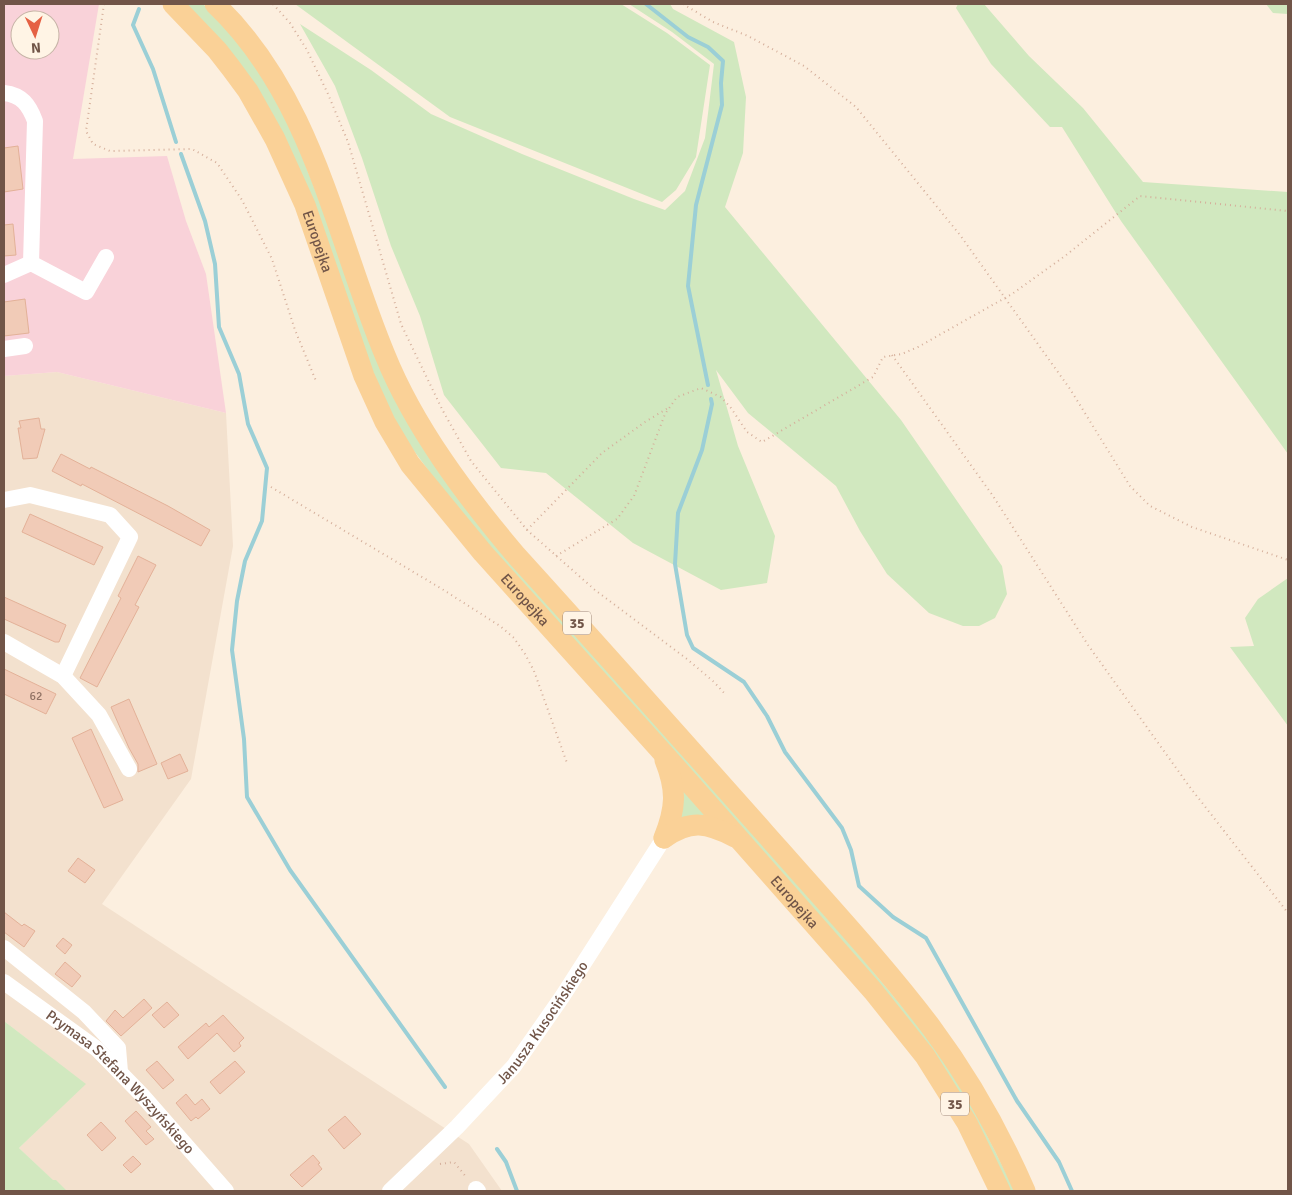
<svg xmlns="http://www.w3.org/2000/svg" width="1292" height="1195" font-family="Signika,sans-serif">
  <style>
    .residential { fill: #f3e1ce }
    .medical { fill: #f9d2d9; fill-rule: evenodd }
    .green { fill: #d1e8bf }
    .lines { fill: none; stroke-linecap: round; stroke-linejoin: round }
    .stream { stroke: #9bcfd6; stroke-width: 4 }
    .building { fill: #f1cbb7; stroke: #e3b198 }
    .path { stroke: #d5af9b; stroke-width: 2; stroke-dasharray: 1 4; stroke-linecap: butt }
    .minor { stroke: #fff; stroke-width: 16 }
    .major { stroke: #fad197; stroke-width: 21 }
    .labels { text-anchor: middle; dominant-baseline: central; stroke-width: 5; stroke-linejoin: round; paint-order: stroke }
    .number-label { font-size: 12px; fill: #917264 }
    .shield { fill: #fff4e5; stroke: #9c8577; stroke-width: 1 }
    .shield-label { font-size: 14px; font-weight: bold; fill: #715548 }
    .street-label { font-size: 15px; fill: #715548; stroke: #fff4e5 }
  </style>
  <rect width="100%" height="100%" fill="#fcefdf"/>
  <path class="residential" d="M57,372L226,413L233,546L191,779L102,904L469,1144L502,1191H64L19,1148L85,1084L4,1021V376Z"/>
  <path class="medical" d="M4,4H99L73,159L167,156L186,221L206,274L226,413L57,372L4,376ZM20,20H50V50H20Z"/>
  <path class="green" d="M184,4H203L221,22L249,56L288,120L394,393L924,1033L951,1072L977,1115L1015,1191H1008L972,1118L462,516L403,436L372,373L322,232Z
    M295,4H621L667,33L710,65L696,157L676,190L662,202L450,117Z
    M629,4H670L673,9L734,42L746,97L743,153L725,207L901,420L1002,566L1007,594L995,618L979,626H963L929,613L887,574L860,531L836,486L748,413L716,370L738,446L775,536L767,583L721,590L633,543L546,473L501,468L444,395L420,316L391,246L362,158L335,86L300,24L371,70L431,114L522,154L634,199L665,210L685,191L705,138L714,64L672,32Z
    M958,4H984L1029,56L1083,108L1143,182L1288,192V454L1121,221L1062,127H1050L991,64L956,8Z
    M1266,4H1288V14L1273,13Z
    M1288,578V726L1230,647L1254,646L1245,618L1258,599Z
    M679,784L712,820H676Z
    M4,1021L86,1084L19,1148L53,1180H56L67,1191H4Z"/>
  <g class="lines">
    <path class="stream" d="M646,4L688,37L708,47L723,61L721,83L722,105L696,205L688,286L708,385
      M139,9L133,25L153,69L176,142
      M181,154L205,221L215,264L219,327L239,374L248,424L267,468L262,521L245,561L237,601L232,650L244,739L247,797L290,870L445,1087
      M711,399L712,404L702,450L678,513L675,564L687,635L693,648L744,682L767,716L785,752L842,828L851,850L859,886L893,917L926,938L1017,1101L1059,1162L1072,1191
      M497,1149L506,1162L517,1191"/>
  </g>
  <path class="building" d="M18,146L23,189L4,192V148Z
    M13,224L16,255L4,256V225Z
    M25,299L29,333L4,336V302Z
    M39,418L41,429H45L37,458L23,459L18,428H21L19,421Z
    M61,454L90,469L91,467L168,506L210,530L201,546L82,484L81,486L52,471Z
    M30,514L103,547L94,565L22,532Z
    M138,556L156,565L135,605L139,607L97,687L80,678L121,598L118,596Z
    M4,597L66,625L59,642H55L4,619Z
    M4,669L56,694L46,714L4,694Z
    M129,699L157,764L138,772V764L129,748L111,707Z
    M91,729L123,800L104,808L72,738Z
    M180,754L188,771L168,779L161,763Z
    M78,858L95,870L85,883L68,871Z
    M4,912L22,926L24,924L35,931L24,947L4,932Z
    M63,938L72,945L65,954L56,946Z
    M65,962L81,976L72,987L55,974Z
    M144,999L152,1008L121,1036L106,1021L115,1010L123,1018Z
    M167,1002L179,1015L164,1028L152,1015Z
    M223,1015L244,1038L239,1043L241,1046L234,1052L217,1033L188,1059L178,1047L206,1023L209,1027Z
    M157,1061L174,1080L163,1089L146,1070Z
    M235,1061L245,1072L220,1094L210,1082Z
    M186,1094L195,1105L202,1099L210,1109L198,1119L196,1117L191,1121L176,1103Z
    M136,1111L151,1127L146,1131L154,1139L146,1145L125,1121Z
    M345,1116L361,1134L344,1149L328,1130Z
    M101,1122L116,1138L102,1151L87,1135Z
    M313,1155L320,1163L318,1164L322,1169L302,1187L290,1175Z
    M133,1156L141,1164L131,1173L123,1165Z"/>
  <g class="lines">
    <path class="path" d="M104,4L86,131L93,144L110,151L192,149L217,163L242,200L272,259L295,330L316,381
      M273,4L290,23L307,50L328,94L348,142L401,324L443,411L471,461L527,530L595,590L687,659L714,682L726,695
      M683,4L713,22L748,36L804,66L856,107L960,235L1070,389L1130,486L1150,506L1192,527L1288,560
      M892,355L993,496L1088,645L1189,786L1288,913
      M271,487L442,589L500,626L514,638L525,654L534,671L567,763
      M527,530L602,453L645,422L668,408
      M556,556L617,519L634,496L665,414L677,397L701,388L721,397L731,408L747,432L762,442L873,377L883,357L902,354L918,347L1012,294L1065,256L1140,196L1288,211
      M440,1164L454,1162L467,1178"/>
    <g class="minor">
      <path d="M4,93C22,95 29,105 35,121L31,263"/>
      <path d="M4,275L31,263L86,292L106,257"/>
      <path d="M4,349L25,346"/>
      <path d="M4,500L30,495L110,515L130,537L63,676"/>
      <path d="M4,642L63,676L99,715L129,769"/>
      <path d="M4,948L84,1012L118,1048L120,1072"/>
      <path id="s1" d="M4,982L97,1049L141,1094L226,1191"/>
      <path d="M476,1189L478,1191"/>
      <path id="s2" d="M390,1191L457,1127L514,1066L562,997L664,838"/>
    </g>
    <g class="major">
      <path id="s3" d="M173,4L217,50L231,68L248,91L275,139L305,205L364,376L385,422L410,464L483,553L671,762L873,991L925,1056L967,1123L1000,1191"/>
      <path d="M215,4C313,97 335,235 385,355C414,427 466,496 515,554C604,652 691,750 779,849C830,907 884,965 931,1027C969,1078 1000,1133 1025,1191"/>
      <path d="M664,838C676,808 677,790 665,760"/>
      <path d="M664,838C691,819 707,823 735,837"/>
    </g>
  </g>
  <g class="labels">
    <g class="number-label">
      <text x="36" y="696">62</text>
    </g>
    <g class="shield">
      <rect x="563" y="611.5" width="28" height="23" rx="4"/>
      <rect x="941" y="1092.5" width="28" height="23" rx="4"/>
    </g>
    <g class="shield-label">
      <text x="577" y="623">35</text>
      <text x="955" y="1104">35</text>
    </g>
    <g class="street-label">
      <text stroke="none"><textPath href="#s3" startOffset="281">Europejka</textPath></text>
      <text stroke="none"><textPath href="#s3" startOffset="701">Europejka</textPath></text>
      <text stroke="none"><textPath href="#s3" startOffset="1106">Europejka</textPath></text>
      <text stroke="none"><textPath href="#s2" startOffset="228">Janusza Kusocińskiego</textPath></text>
      <text stroke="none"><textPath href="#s1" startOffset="154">Prymasa Stefana Wyszyńskiego</textPath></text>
    </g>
  </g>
  <rect width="1292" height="1195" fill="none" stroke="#715548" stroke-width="10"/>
  <g transform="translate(35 35) rotate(176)"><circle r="24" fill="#fff4e5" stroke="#c6b4a6"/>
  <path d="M0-4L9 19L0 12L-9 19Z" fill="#e56144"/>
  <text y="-8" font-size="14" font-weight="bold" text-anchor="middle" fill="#715548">N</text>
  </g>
</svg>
